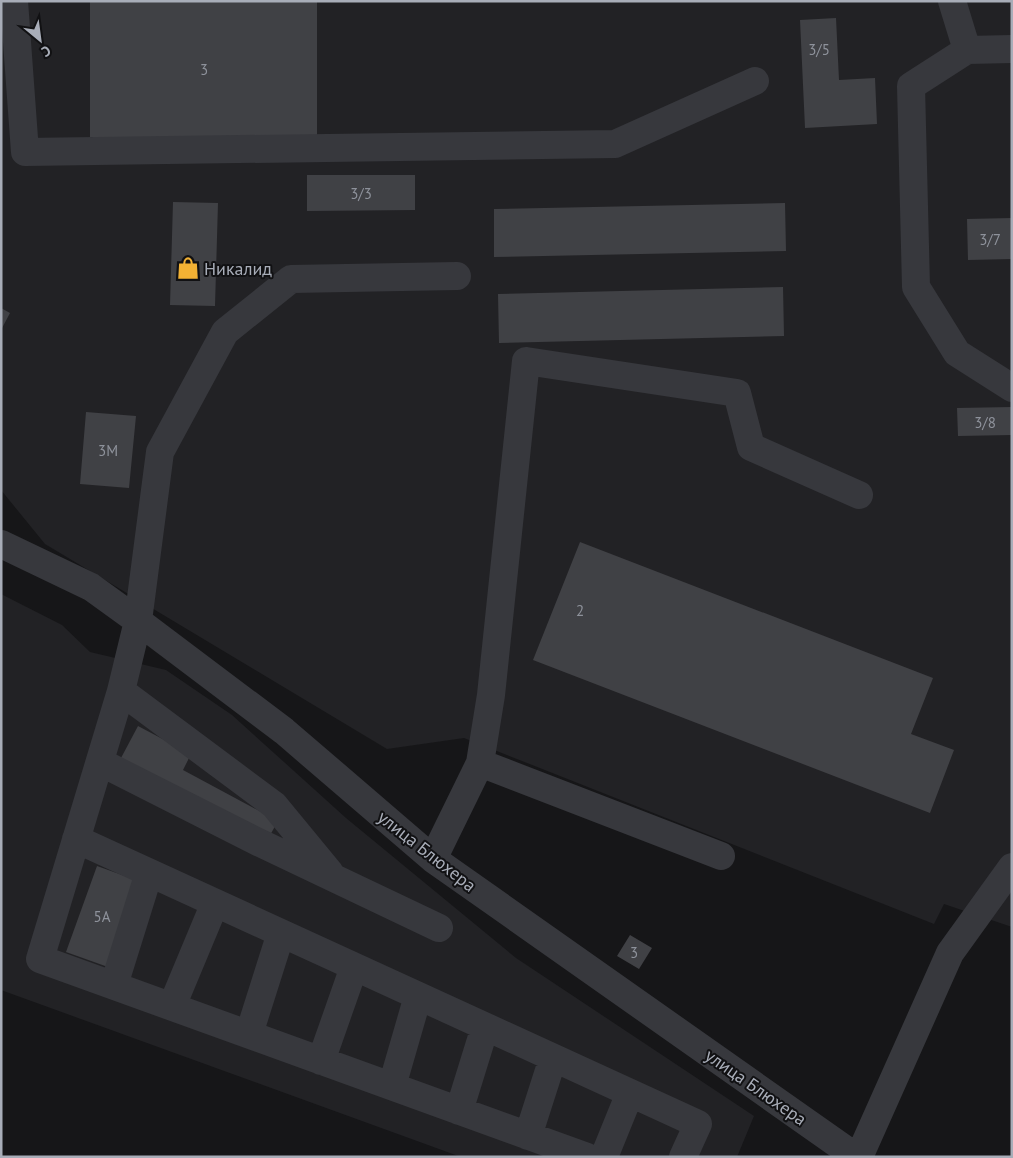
<svg xmlns="http://www.w3.org/2000/svg" width="1013" height="1158" font-family="'PT Sans',sans-serif">
  <style>
    .built { fill: #222225 }
    .building { fill: #404145 }
    .lines { fill: none; stroke-linecap: round; stroke-linejoin: round }
    .minor { stroke: #37383d; stroke-width: 28 }
    .labels { text-anchor: middle; dominant-baseline: central; stroke-width: 4; stroke-linejoin: round; paint-order: stroke }
    .number-label { font-size: 15px; fill: #8e929b }
    .poi-label { font-size: 18px; fill: #a8adb8; stroke: #111113; text-anchor: start }
    .street-label { font-size: 18px; fill: #a8adb8; stroke: #111113 }
  </style>
  <rect width="100%" height="100%" fill="#161618"/>
  <path class="built" d="M1,1H1012V927L944,904L934,924L464,738L387,749L45,544L1,490Z
    M1,594L62,625L90,652L166,670L232,715L346,818L516,958L754,1116L737,1157H461L1,990Z"/>
  <path class="building" d="M90,1H317V137H90Z
    M836,18L839,80L875,78L877,124L805,128L800,20Z
    M307,175H415V210L307,211Z
    M173,202L218,203L215,306L170,305Z
    M785,203L786,251L494,257V209Z
    M1012,218V259L968,260L967,219Z
    M783,287L784,336L499,343L498,294Z
    M1,308L10,313L1,330Z
    M1012,407V435L958,436L957,408Z
    M86,412L136,416L129,488L80,484Z
    M580,542L933,678L911,734L954,750L930,813L533,660Z
    M138,726L191,754L183,770L278,821L269,837L121,758Z
    M97,866L139,881L108,967L66,952Z
    M630,935L652,948L639,969L617,956Z"/>
  <g class="lines">
    <path class="minor" d="M14,1L25,152L615,144L755,81
      M952,1L967,50
      M1012,49L967,50L911,86L916,287L957,353L1012,388
      M457,276L291,279L225,332L160,452L138,621L121,691L40,959L587,1157
      M1,544L91,587L138,621L284,731L433,859L856,1157
      M121,691L274,805L330,873
      M100,762L258,842L439,928
      M480,763L721,856
      M76,839L698,1124L683,1157
      M433,859L480,763L491,695L526,361L737,393L751,447L859,495
      M114,985L149,873
      M172,1006L215,903
      M249,1034L281,933
      M321,1061L354,967
      M392,1086L418,996
      M459,1111L485,1027
      M528,1136L553,1058
      M604,1157L630,1093
      M859,1157L950,953L1012,867"/>
  </g>
  <defs>
    <symbol id="shop-bare" viewBox="-9 -9 18 18"><path d="M-5-2.5h2.3a2.7 3.5 0 0 1 5.4 0H5L5.5 6h-11ZM-1.5-2.5h3a1.5 2.3 0 0 0-3 0Z" fill="#f2b134" stroke="#111113" stroke-width="2.5" paint-order="stroke"/></symbol>
  </defs>
  <g fill-rule="evenodd">
    <use href="#shop-bare" x="172" y="252" width="32" height="32"/>
  </g>
  <g class="labels">
    <g class="number-label">
      <text x="819" y="49">3/5</text>
      <text x="204" y="69">3</text>
      <text x="361" y="193">3/3</text>
      <text x="990" y="239">3/7</text>
      <text x="985" y="422">3/8</text>
      <text x="108" y="450">3М</text>
      <text x="580" y="610">2</text>
      <text x="102" y="916">5А</text>
      <text x="634" y="952">3</text>
    </g>
    <g class="poi-label">
      <text x="204" y="268">Никалид</text>
    </g>
    <g class="street-label">
      <text transform="translate(427 851) rotate(38)">улица Блюхера</text>
      <text transform="translate(756 1087) rotate(35)">улица Блюхера</text>
    </g>
  </g>
  <rect width="1013" height="1158" fill="none" stroke="#a8adb8" stroke-width="5"/>
  <g transform="translate(40 40) rotate(151)" stroke="#111113" stroke-width="4" paint-order="stroke">
  <path d="M0-4L9 19L0 12L-9 19Z" fill="#a8adb8"/>
  <text y="-8" font-size="14" font-weight="bold" text-anchor="middle" fill="#a8adb8">С</text>
  </g>
</svg>
